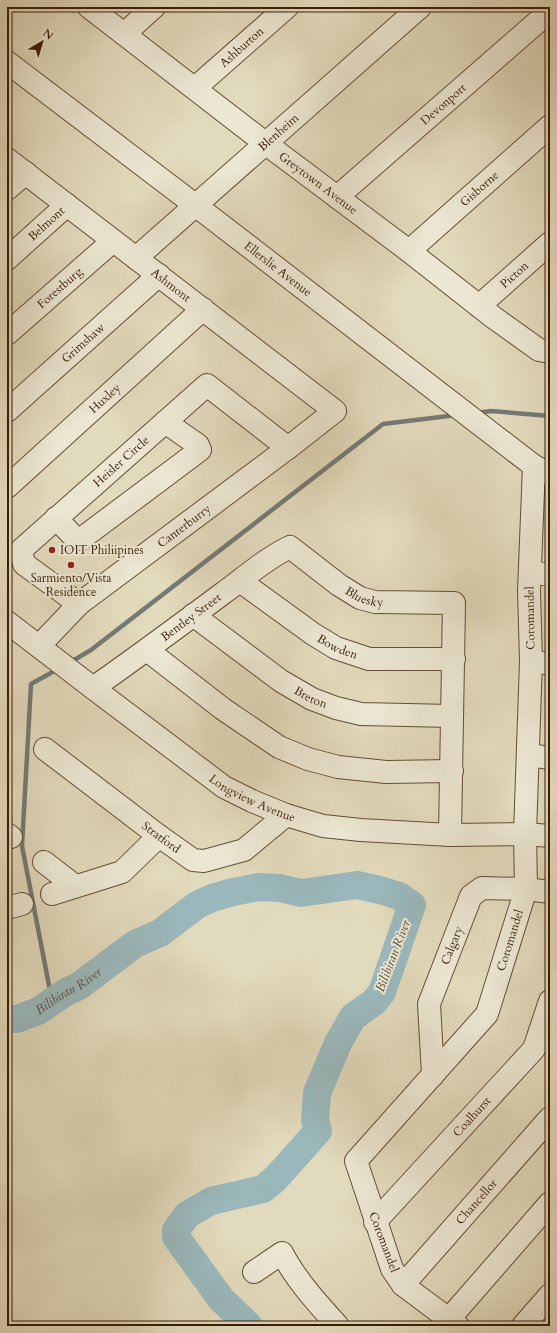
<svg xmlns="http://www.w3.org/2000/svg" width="557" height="1333" font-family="Cardo,serif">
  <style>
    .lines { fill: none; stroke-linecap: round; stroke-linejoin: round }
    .stream { stroke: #747a74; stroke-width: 4.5 }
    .river { stroke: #9ab8bc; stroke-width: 28 }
    .minor-casing { stroke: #654c34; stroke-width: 24 }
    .minor { stroke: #ece7d3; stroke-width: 22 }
    .poi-dot { fill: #8f2418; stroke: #ece7d3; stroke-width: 1.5 }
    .labels { text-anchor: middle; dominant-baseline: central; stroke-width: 4; stroke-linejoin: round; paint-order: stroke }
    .street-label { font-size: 12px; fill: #3b1c07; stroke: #ece7d3 }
    .poi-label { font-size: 12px; fill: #3b1c07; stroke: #ece7d3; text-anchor: start }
    .water-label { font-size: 13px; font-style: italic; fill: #584b3d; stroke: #ece7d3 }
  </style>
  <rect width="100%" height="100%" fill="#e2dabc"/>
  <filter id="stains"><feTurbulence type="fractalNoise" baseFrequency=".005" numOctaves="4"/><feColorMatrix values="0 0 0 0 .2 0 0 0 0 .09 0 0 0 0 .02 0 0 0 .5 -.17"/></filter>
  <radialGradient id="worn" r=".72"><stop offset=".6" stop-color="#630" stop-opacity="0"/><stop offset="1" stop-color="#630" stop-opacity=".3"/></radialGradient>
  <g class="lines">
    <path class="stream" d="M476,413L491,411L550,416
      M69,663L91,650L383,424L457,415
      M52,1001L22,846L31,684L58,669"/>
    <path class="river" id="s1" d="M7,1019H17L38,1011L66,992L79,986L135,944L160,933L197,905L212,898L233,892L259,887L280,888L301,893L357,885L380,890L399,896L412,905L382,992L374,1002L353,1017L338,1043L317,1093L315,1120L318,1131L276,1178L263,1189L211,1201L187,1215L176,1230V1237L221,1299L249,1326"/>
    <defs>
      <g id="minor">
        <path id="s2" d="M89,7L265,143L409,251L493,317L539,350L550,352"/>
        <path d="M124,34L154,7"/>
        <path id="s3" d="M7,62L195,205L534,466L550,474"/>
        <path id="s4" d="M195,88L287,7"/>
        <path id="s5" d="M7,159L335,411L288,448L79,604L39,646"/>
        <path d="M7,189L26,173"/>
        <path id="s6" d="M337,197L550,11"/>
        <path id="s7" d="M409,251L550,126"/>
        <path id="s8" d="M136,258L420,7"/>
        <path id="s9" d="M7,259L67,205"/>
        <path id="s10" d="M479,306L550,243"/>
        <path id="s11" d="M7,334L113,241"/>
        <path id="s12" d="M7,411L159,275"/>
        <path id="s13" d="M7,487L203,309"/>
        <path d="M56,518L73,536L81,539L200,450L198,445L165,422"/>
        <path d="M530,572L550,575"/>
        <path id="s14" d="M240,581L313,634L336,648L369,659H454"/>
        <path id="s15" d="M79,604L24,564L21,550L207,385L288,448"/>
        <path id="s16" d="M193,615L281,681L312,699L336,708L361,714L452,716"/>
        <path id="s17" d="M7,622L93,688L224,787L252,801L286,815L323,826L361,830L450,835L525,834L550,836"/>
        <path d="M147,650L223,709L279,747L308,759L338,767L386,772L452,771"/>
        <path d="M531,661L550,664"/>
        <path id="s18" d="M93,688C136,658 179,626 222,594C244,578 265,559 290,547L339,585L360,598L375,602L454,603L450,835"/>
        <path id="s19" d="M45,749L159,836L193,860L204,861L244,850L286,815"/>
        <path d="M529,755L550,758"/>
        <path d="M7,834L11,837"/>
        <path d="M44,862L75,886"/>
        <path d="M52,894L122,872L159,836"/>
        <path d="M7,908L22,904"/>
        <path id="s20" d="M433,1075L429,1004L471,896L482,888L526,889L550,892"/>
        <path id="s21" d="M375,1222L534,1049L550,1001"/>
        <path d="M254,1272L282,1253C296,1280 318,1304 338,1326"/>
        <path id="s22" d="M403,1285L550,1118"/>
        <path d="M449,1319L550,1203"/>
        <path id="s23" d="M458,1326L403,1285L392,1269L356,1161L487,1014L526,889L525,834L531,661L529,591L534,466"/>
        <path d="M523,1326L550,1295"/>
      </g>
    </defs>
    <use href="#minor" class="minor-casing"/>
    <use href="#minor" class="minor"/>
  </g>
  <g class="poi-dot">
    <circle cx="52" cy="550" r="4"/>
    <circle cx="71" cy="565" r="4"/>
  </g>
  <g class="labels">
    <g class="street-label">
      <text stroke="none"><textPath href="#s4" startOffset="62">Ashburton</textPath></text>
      <text stroke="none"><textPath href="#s6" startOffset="141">Devonport</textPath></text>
      <text stroke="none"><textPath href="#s8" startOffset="190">Blenheim</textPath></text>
      <text stroke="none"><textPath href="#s2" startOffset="289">Greytown Avenue</textPath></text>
      <text stroke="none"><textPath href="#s7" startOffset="94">Gisborne</textPath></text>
      <text stroke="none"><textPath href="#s9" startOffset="53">Belmont</textPath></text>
      <text stroke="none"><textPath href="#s3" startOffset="341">Ellerslie Avenue</textPath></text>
      <text stroke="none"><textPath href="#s10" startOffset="47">Picton</textPath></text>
      <text stroke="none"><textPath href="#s5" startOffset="207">Ashmont</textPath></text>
      <text stroke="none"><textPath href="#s11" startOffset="70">Forestburg</textPath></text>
      <text stroke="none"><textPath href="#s12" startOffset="102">Grimshaw</textPath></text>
      <text stroke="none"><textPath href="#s13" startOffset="132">Huxley</textPath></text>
      <text stroke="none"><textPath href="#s15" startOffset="216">Heisler Circle</textPath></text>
      <text transform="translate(184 526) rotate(-37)">Canterburry</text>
      <text stroke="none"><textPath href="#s18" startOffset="333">Bluesky</textPath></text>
      <text stroke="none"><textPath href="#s18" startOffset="121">Bentley Street</textPath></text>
      <text transform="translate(530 618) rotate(-91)">Coromandel</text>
      <text stroke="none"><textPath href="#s14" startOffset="118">Bowden</textPath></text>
      <text stroke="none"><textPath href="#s16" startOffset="144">Breton</textPath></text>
      <text stroke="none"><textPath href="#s17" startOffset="303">Longview Avenue</textPath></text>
      <text stroke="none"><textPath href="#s19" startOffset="146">Stratford</textPath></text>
      <text stroke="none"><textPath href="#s23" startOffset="476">Coromandel</textPath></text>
      <text stroke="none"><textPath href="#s20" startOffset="134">Calgary</textPath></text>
      <text stroke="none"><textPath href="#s21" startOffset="143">Coalhurst</textPath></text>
      <text stroke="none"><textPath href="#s22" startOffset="111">Chancellor</textPath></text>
      <text transform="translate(384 1242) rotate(69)">Coromandel</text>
    </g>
    <g class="poi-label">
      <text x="60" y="550">IOIT Philiipines</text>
      <text x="71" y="578" text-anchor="middle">Sarmiento/Vista<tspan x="71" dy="14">Residence</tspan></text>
    </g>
    <g class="water-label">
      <text transform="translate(393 956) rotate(-69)">Bilibiran River</text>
      <text stroke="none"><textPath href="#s1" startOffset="69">Bilibiran River</textPath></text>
    </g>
  </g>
  <rect width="557" height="1333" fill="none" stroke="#e2dabc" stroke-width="24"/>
  <rect x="8" y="8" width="541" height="1317" fill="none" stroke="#3b1c07" stroke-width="2"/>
  <rect x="12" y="12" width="533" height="1309" fill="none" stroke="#3b1c07"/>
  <g transform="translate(42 42) rotate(38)" stroke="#ece7d3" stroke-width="3" paint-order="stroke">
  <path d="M0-3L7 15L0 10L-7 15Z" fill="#3b1c07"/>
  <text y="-6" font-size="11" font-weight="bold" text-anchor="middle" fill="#3b1c07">N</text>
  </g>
  <rect width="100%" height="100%" filter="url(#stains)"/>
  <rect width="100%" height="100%" fill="url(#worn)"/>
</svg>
